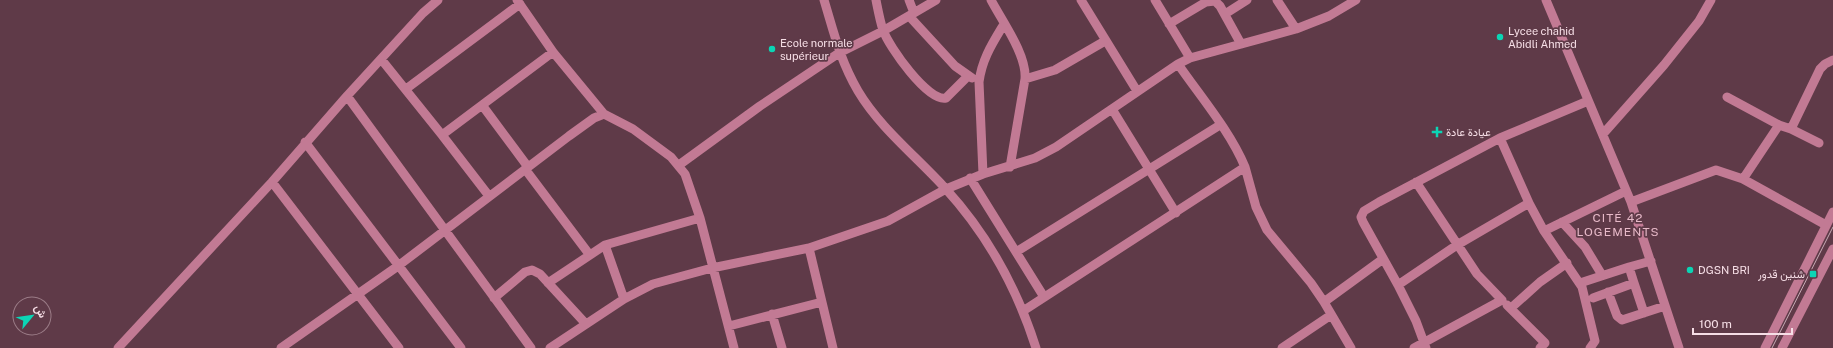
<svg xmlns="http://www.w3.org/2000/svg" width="1833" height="348" font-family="'Public Sans',Vazirmatn,sans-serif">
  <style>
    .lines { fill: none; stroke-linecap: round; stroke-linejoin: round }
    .minor { stroke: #c27a94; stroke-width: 9 }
    .tram { stroke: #c8acb6; stroke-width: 1 }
    .poi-dot { fill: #0bd5b5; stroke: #5f3a48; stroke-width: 1.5 }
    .labels { text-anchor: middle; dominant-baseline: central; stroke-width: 3.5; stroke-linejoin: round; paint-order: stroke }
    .poi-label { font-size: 11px; fill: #f6dee6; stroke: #5f3a48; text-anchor: start }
    .neighbourhood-label { font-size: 12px; letter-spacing: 1px; fill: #e7b9c8; stroke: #5f3a48 }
  </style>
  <rect width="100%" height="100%" fill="#5f3a48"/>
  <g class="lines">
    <path class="minor" d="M517,0L553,52L604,114
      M824,0C834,33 840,60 858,91C880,128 916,156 945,188C988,235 1017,288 1036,348
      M876,0C878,10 880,21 883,30C889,47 928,102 946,98L968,76
      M909,0L914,13
      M991,0C1002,21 1027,55 1025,79L1010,167
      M1081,0L1137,91
      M1155,0L1190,58
      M1277,0L1296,29
      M1546,0L1631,202L1679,348
      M1225,14L1247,0
      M909,16L955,66L972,78
      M1169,24L1206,2L1215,1L1220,6L1241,44
      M381,59L442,135
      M1178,64L1190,58L1296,29L1329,16L1356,0
      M1025,79L1055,70L1105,41
      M406,89L520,4
      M347,96L531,348
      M1727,97L1779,125L1791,129L1819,143
      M482,105L528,167
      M1112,109L1176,213
      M1791,129L1820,69L1825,64L1833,60
      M1603,134L1664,65L1699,21L1711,0
      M305,142L461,348
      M679,165L760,106L839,53L883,31L936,0
      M1245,167L1256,207L1267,230L1311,283L1324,302
      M525,169L589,254
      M983,174L979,82C982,59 992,44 1004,24
      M970,178L1044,297
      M1743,179L1779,125
      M272,182L399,348
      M489,196L442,135L553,52
      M1631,202L1716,170L1743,179L1826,225
      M1529,203L1544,231L1582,287L1595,341L1590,348
      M1562,222L1585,247L1602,275
      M1544,231L1626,191
      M809,248L833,348
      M1016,252L1220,125
      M548,283L605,245
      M1580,283L1629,267
      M1634,283L1644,313
      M1398,285L1363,222L1361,217L1364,211L1379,202L1500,138
      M1608,292L1617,316L1622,320L1665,306
      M494,298L525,272L532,270L540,274L586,324
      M1593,298L1634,283L1629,267L1651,261
      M624,299L605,245L700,218
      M1507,305L1545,343L1540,348
      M1511,308L1540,282L1567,263
      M772,314L782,348
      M729,326L822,302
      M118,348L272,182L347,96L423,13L438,0
      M281,348L398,266L569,136L594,118L604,114L633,129L671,157L685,174L700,218L734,348
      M550,348L624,299L653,284L712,268L809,248L888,221L946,189L983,174L1035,158L1056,147L1178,64C1200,96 1230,131 1245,167L1023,311
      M1282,348L1331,315
      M1351,348L1324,302L1383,259
      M1414,348L1502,300L1477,274L1416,182
      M1426,348L1416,321L1398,285L1457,245L1529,203L1500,138L1588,101
      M1765,348L1833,212
      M1782,348L1833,249"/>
    <path class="tram" d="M1772,348L1833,227"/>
  </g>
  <g class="poi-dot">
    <circle cx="1500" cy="37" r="4"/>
    <circle cx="772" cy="49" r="4"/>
    <path d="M1435 126h4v4h4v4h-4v4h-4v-4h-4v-4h4z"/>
    <circle cx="1690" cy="270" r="4"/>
    <rect x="1809" y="270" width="8" height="8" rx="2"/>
  </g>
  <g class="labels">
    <g class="poi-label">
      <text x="1508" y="31">Lycee chahid<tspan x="1508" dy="13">Abidli Ahmed</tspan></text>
      <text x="780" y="43">Ecole normale<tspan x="780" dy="13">supérieur</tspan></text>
      <text x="1446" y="132">عيادة عادة</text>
      <text x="1698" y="270">DGSN BRI</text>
      <text x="1805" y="274" text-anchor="end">شنين قدور</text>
    </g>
    <g class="neighbourhood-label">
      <text x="1618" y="218">CITÉ 42<tspan x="1618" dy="14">LOGEMENTS</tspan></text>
    </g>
  </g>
  <g transform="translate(32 316) rotate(61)"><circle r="19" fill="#5f3a48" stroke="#9b7c87"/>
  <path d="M0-3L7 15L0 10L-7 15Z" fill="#0bd5b5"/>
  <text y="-6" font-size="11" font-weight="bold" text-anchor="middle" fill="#f6dee6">ش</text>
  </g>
  <path d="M1693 328v6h99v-6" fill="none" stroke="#f6dee6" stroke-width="2"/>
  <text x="1699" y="328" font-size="12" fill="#f6dee6" stroke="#5f3a48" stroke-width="3" paint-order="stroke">100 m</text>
</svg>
